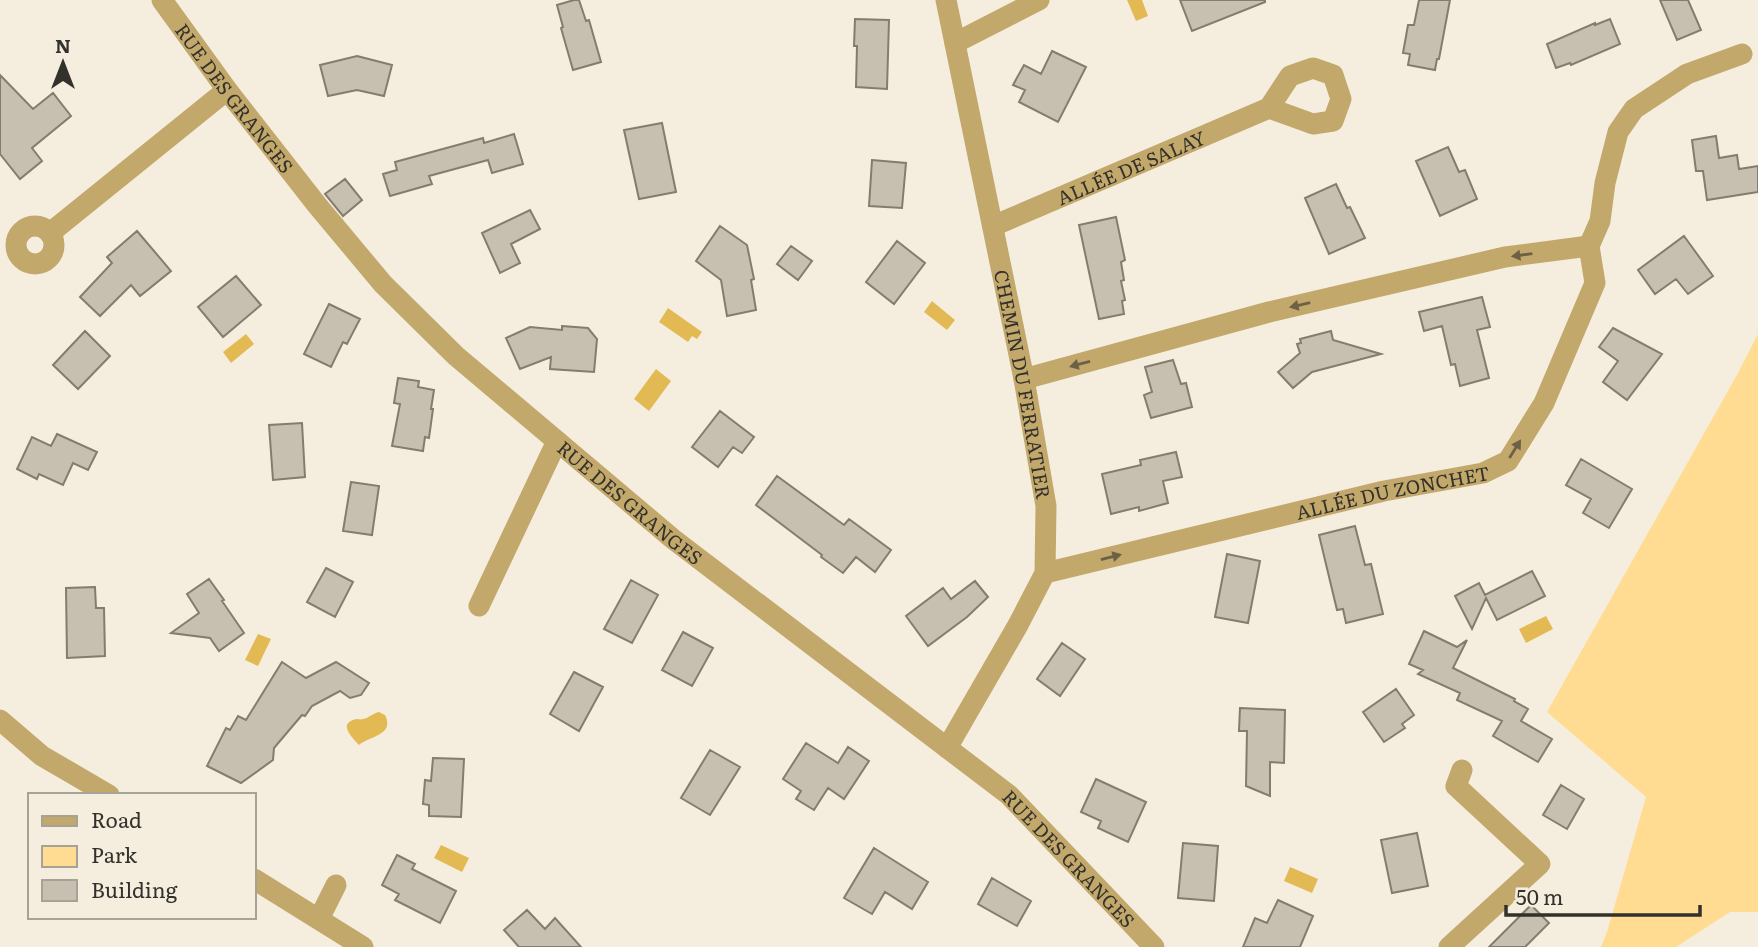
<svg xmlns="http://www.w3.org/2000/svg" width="1758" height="947" font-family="Literata,serif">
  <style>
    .green { fill: #ffdc91 }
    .water { fill: #e3b953 }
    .building { fill: #c7c0b1; stroke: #837d6f; stroke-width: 2 }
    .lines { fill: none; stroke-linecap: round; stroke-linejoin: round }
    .minor { stroke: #c3a86b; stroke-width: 21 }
    .oneway { fill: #6d6145 }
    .labels { text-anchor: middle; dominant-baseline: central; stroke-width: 6; stroke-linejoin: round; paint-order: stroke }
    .street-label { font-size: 19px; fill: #33312b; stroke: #f5eedf }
  </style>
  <rect width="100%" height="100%" fill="#f5eedf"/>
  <path class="green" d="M1758,334V912H1730L1676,947H1601L1607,932L1646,797L1547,712L1737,375Z"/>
  <path class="water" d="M1127,0H1142L1148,16L1136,21Z
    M932,301L955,320L947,330L924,312Z
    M668,308L702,332L697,339L692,336L688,342L659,322Z
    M246,334L254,344L231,363L223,352Z
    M656,369L671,381L649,411L634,399Z
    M1546,616L1553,629L1526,643L1519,629Z
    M258,634L271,639L258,666L245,660Z
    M379,712L385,715C395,735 370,736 359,745C353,738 336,723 357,719C359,719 361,720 363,719C369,718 373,713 379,712Z
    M441,845L469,858L462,872L434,858Z
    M1290,867L1318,879L1312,893L1284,881Z"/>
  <path class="building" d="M574,0H579L586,21L589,20L601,62L573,70L561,28L563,27L557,5Z
    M1180,0H1265V2L1192,31Z
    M1419,0H1450L1439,59H1437L1435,70L1408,65L1410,54L1403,53L1408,25H1414Z
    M1660,0H1688L1701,30L1677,40Z
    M855,19L889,20L887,89L856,87L857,46H854Z
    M1610,19L1620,44L1571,65L1570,63L1556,68L1547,44L1595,23V25Z
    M1052,51L1086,67L1058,122L1019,102L1025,90L1013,85L1024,65L1041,74Z
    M357,56L392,65L384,96L357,90L328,96L320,65Z
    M0,75L33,109L53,93L71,116L32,148L42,161L20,179L0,154Z
    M662,123L676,192L639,199L624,130Z
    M514,134L523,164L492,173L488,160L429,176L432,184L390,196L383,174L397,170L395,162L483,138L484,143Z
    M1716,136L1719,158L1737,155L1739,169L1758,166V192L1707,200L1703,171H1696L1692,140Z
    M1448,147L1459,172L1465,170L1477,199L1440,216L1416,161Z
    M872,160L906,163L902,208L869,206Z
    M345,179L362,200L343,216L325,194Z
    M1336,184L1347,208L1350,207L1365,238L1329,254L1305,198Z
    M530,210L540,229L511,244L520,263L500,273L482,233Z
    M1116,217L1125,260L1121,262L1124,280L1121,281L1125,300L1122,301L1124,314L1099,319L1079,225Z
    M720,226L747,245L754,279L751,280L756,310L727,316L721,280L696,261Z
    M137,231L171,271L140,296L131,285L100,316L80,297L112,263L107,257Z
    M1684,236L1713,276L1688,294L1676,279L1655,294L1638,270Z
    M897,241L925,263L894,304L866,282Z
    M791,246L812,261L798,280L777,264Z
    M236,276L261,305L223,337L198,307Z
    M1482,297L1490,327L1477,330L1489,378L1460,386L1455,364L1451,365L1442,326L1424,331L1419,312Z
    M329,304L360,319L347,344L343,342L331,367L304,354Z
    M562,326L588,328L597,339L594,372L550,369L551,357L520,369L506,338L530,327L562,330Z
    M1613,328L1662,354L1627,400L1603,382L1618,361L1599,347Z
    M85,331L110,356L78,389L53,365Z
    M1331,331L1333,340L1381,354L1312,372L1293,388L1278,372L1300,353L1297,344L1301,343L1300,339Z
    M1173,360L1181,384L1186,383L1192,407L1151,418L1144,395L1152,392L1145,367Z
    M398,378L419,381L418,387L434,390L431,409H433L429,438L425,437L423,451L392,446L400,404L394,403Z
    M720,411L754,437L742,453L733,447L718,467L692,447Z
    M302,423L305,477L273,480L269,425Z
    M57,434L97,452L88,470L73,463L63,485L39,474L37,479L17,469L32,437L51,446Z
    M1176,452L1182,477L1163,481L1168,503L1139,511V507L1111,514L1102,474L1141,465L1140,460Z
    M1581,459L1632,489L1609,528L1583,513L1591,499L1566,485Z
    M777,476L844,525L849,519L891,550L875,572L856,557L843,573L821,557L822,555L756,505Z
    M351,482L379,486L372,535L343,531Z
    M1355,526L1365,565L1371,564L1383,614L1346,623L1343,609L1337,610L1319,535Z
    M1227,554L1260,561L1248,623L1215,617Z
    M326,568L353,582L335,617L307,602Z
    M1532,571L1545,596L1497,620L1486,598L1472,629L1455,596L1479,583L1485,595Z
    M209,579L224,600L222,601L244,633L219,651L210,638L171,633L199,613L187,594Z
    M631,580L658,595L632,643L604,629Z
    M975,581L988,597L967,617L928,646L906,616L943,588L951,599Z
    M95,587L96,608H104L105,656L67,658L66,588Z
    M1424,631L1457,647L1467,640L1453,668L1515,699L1514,701L1528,709L1521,721L1552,739L1538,762L1493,736L1502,721L1457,700L1460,693L1418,674L1423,670L1409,664Z
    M683,632L713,648L692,686L662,670Z
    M1062,643L1085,659L1060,696L1037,679Z
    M282,662L306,678L336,662L369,683L361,695L350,698L340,691L312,706L305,716L302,715L274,748L273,760L241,783L207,766L226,728L230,730L238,716L246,720Z
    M574,672L603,687L579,731L550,714Z
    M1396,689L1414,715L1402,724L1405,728L1384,742L1363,712Z
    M1240,708L1285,710L1284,763L1270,762V796L1246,786L1247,731H1239Z
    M806,743L838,763L848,747L869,761L844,799L828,788L814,810L796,799L801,791L783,779Z
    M710,750L740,767L710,815L681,798Z
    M433,758L464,759L461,817L429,816V805L423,804L425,780L431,781Z
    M1096,779L1146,802L1128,842L1098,828L1101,821L1081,812Z
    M1561,785L1584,799L1567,829L1543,815Z
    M1417,833L1428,886L1392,893L1381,840Z
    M1183,843L1218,846L1214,901L1178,898Z
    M874,848L928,882L912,909L885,892L872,914L844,898Z
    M397,855L415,864L412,869L456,891L440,923L395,900L399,894L382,885Z
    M992,878L1031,901L1017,926L978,904Z
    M1278,900L1313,916L1300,947H1243L1255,918L1267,923Z
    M1531,905L1549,923L1525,947H1489Z
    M527,910L545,929L555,918L581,947H519L504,930Z"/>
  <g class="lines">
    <g class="minor">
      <path id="s1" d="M162,0L227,90L317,205L383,284L456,356L673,539L1009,795L1154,947"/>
      <path id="s2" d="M946,0L1024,379L1046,506L1045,573L1018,625L947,748"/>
      <path d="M955,43L1039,0"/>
      <circle cx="35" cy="245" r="19"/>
      <path id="s3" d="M993,226L1269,108L1290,76L1313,68L1333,75L1341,99L1333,121L1313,124L1269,108"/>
      <path d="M50,233L227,90"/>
      <path d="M1024,379L1269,312L1505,257L1589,246"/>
      <path id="s4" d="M1045,573L1384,491L1483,473L1508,461L1544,403L1595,283L1589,246L1600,221L1605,183L1618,132L1634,109L1687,74L1742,54"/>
      <path d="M479,606L557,441"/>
      <path d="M0,720L42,756L109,795"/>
      <path d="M254,879L363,947"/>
      <path d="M319,919L336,885"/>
      <path d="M1449,947L1540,864L1456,786L1462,770"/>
    </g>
  </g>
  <defs><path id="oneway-solid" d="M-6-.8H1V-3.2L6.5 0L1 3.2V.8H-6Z" transform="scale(1.75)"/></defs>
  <g class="oneway">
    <use href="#oneway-solid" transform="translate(1522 255) rotate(172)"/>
    <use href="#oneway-solid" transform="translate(1300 305) rotate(167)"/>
    <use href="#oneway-solid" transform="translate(1080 364) rotate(165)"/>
    <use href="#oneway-solid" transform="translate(1515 449) rotate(-58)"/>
    <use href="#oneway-solid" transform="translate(1111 557) rotate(-14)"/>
  </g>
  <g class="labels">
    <g class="street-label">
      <text stroke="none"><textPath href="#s1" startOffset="122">RUE DES GRANGES</textPath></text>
      <text stroke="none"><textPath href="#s3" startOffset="150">ALLÉE DE SALAY</textPath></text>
      <text stroke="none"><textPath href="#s2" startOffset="392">CHEMIN DU FERRATIER</textPath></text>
      <text stroke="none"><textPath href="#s4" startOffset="357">ALLÉE DU ZONCHET</textPath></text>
      <text stroke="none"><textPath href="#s1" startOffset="690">RUE DES GRANGES</textPath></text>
      <text stroke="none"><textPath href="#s1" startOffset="1256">RUE DES GRANGES</textPath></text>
    </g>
  </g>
  <rect x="28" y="793" width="228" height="126" fill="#f5eedf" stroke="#a7a297" stroke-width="2"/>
  <rect x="42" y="816" width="35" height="10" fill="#c3a86b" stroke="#a7a297" stroke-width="2"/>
  <text x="91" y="828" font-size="21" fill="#33312b">Road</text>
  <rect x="42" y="846" width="35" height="21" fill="#ffdc91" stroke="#a7a297" stroke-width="2"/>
  <text x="91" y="863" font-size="21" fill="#33312b">Park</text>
  <rect x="42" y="880" width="35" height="21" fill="#c7c0b1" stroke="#a7a297" stroke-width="2"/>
  <text x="91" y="898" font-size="21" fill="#33312b">Building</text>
  <g transform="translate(63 63)" stroke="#f5eedf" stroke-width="5" paint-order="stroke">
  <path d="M0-5L12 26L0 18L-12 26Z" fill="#33312b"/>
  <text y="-10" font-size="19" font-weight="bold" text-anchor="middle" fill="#33312b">N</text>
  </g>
  <path d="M1506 905v10h194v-10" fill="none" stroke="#33312b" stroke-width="3.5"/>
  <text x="1516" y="905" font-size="21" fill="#33312b" stroke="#f5eedf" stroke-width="5" paint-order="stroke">50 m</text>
</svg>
